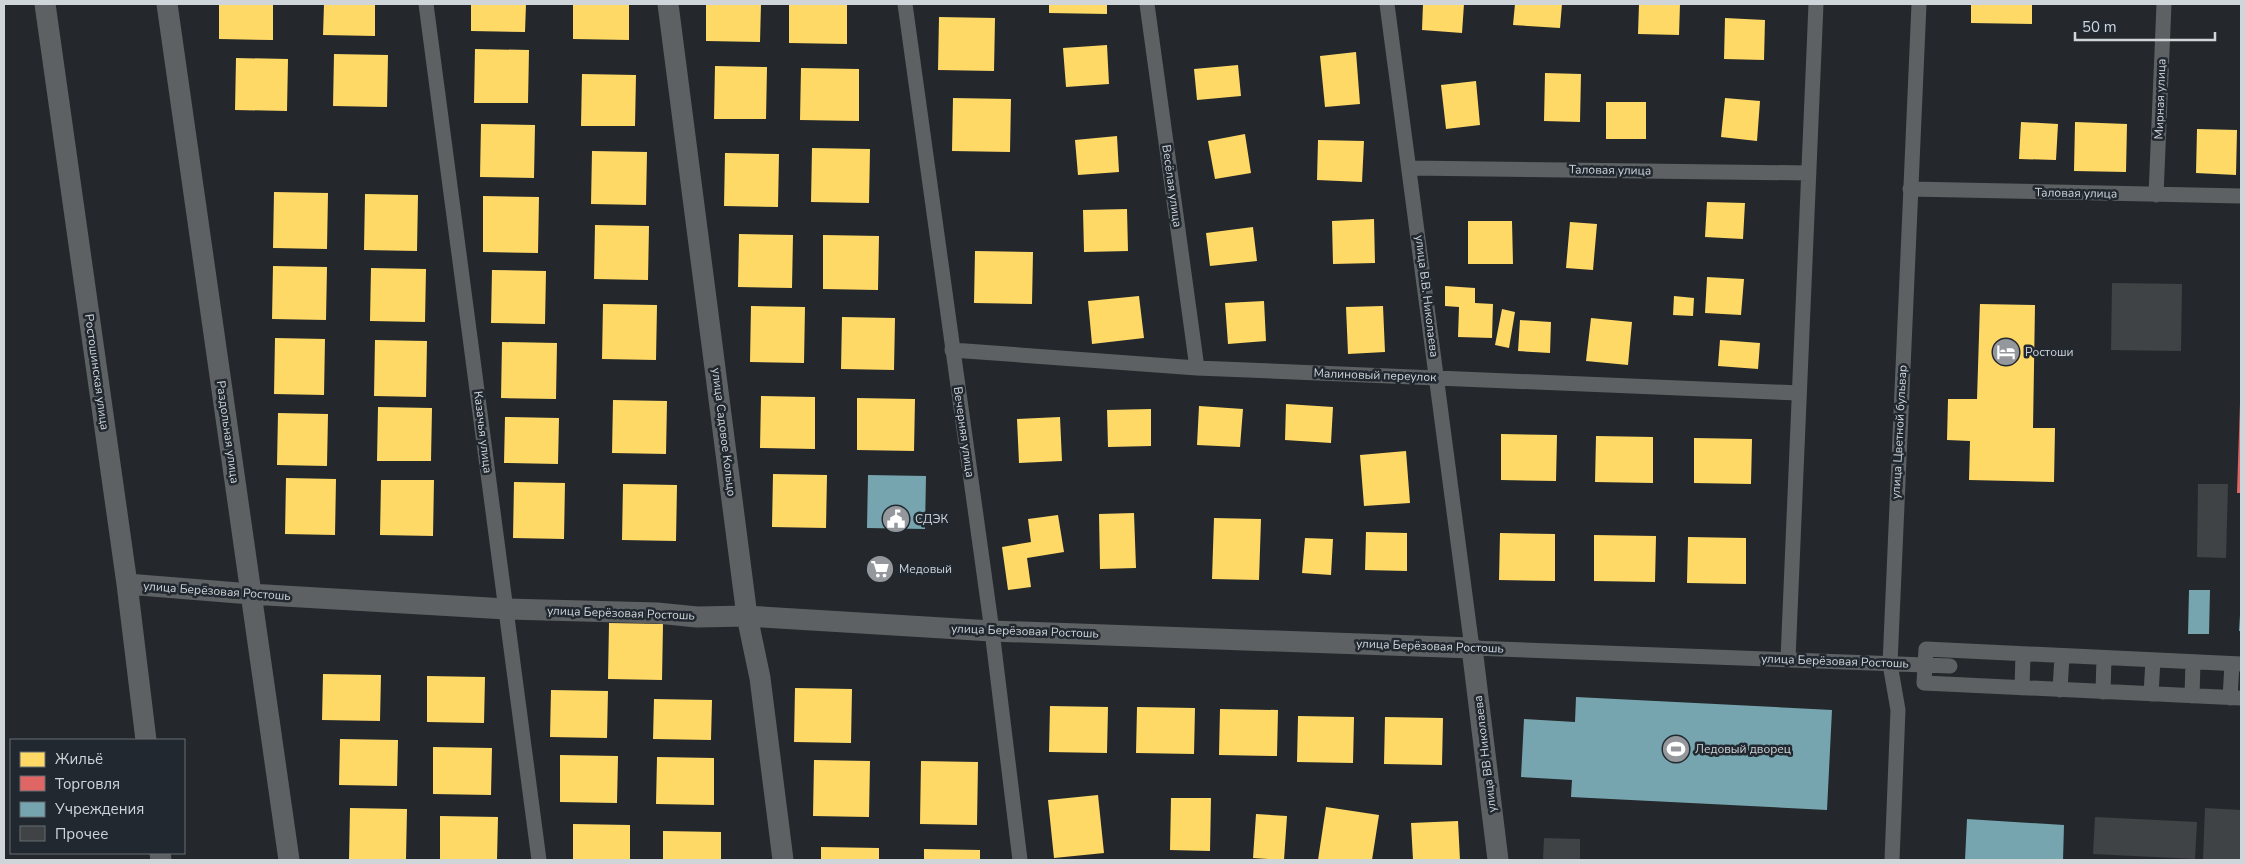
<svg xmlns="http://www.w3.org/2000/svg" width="2245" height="864" font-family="'Nunito Sans',sans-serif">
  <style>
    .homes { fill: #ffd966 }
    .shops { fill: #e06666 }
    .public { fill: #76a5af }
    .building { fill: #404346 }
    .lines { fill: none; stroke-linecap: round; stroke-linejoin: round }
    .street { stroke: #5e6163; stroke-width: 15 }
    .secondary { stroke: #5e6163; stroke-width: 21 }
    .labels { text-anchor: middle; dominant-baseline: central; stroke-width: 5; stroke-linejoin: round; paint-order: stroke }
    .street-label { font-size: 12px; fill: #d0d5da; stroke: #21282f }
    .poi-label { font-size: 12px; fill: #d0d5da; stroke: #21282f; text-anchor: start }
  </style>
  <rect width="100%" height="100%" fill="#24282c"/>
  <path class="homes" d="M219,4H273V40L219,39Z
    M324,4H375V36L323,35Z
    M471,4H526L525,32L471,31Z
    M573,4H629V40L573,39Z
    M706,4H761L760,42L706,41Z
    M789,4H847V44L789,43Z
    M1049,4H1107V14L1049,13Z
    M1423,4H1464L1462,33L1422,30Z
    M1515,4H1562L1560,28L1513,25Z
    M1639,4H1680L1679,35L1638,34Z
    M1971,4H2032V24L1971,23Z
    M939,17L995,18L994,71L938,70Z
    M1725,18L1765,20L1764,60L1724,59Z
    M1107,45L1109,84L1066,87L1063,48Z
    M475,49L529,50L528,103H474Z
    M1356,52L1360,104L1325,107L1320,56Z
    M334,54L388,55L387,107L333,106Z
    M236,58L288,59L287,111L235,110Z
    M1238,65L1241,96L1197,100L1194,69Z
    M715,66L767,67L766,119H714Z
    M801,68L859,69V121L800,120Z
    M1545,73L1581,74L1580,122L1544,121Z
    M582,74L636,75L635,126H581Z
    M1476,81L1480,125L1446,129L1441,85Z
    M953,98L1011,99L1010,152L952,151Z
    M1725,98L1760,101L1757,141L1721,137Z
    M1606,102H1646V139H1606Z
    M2021,122L2058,124L2056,160L2019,159Z
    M2075,122L2127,124L2126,172L2074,171Z
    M481,124L535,125L534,178L480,177Z
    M2197,129L2237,130L2236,175L2196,173Z
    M1245,134L1251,173L1215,179L1208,141Z
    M1117,136L1119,172L1078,175L1075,140Z
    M1318,140L1364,141L1362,182L1317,180Z
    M812,148L870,149L869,203L811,202Z
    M592,151L647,152L646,205L591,204Z
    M725,153L779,154L778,207L724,206Z
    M274,192L328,193L327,249L273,248Z
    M365,194L418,195L417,251L364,250Z
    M483,196L539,197L538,253L483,252Z
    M1707,202L1745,203L1743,239L1705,237Z
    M1127,209L1128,251L1084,252L1083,210Z
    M1374,219L1375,263L1333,264L1332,221Z
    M1468,221H1512L1513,264H1468Z
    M1570,222L1597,224L1593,270L1566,268Z
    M595,225L649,226L648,280L594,279Z
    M1253,227L1257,261L1210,266L1206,233Z
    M739,234L793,235L792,288L738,287Z
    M823,235L879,236L878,290L823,289Z
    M975,251L1033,252L1032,304L974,303Z
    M273,266L327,267L326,320L272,319Z
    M371,268L426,269L425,322L370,321Z
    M492,270L546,271L545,324L491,323Z
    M1707,277L1744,279L1741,315L1705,313Z
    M1445,286L1475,288V303L1493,304L1492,338L1458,337L1459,307L1445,306Z
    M1139,296L1144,338L1092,344L1088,301Z
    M1674,296L1694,298L1693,316L1673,315Z
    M1264,301L1266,341L1228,344L1225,303Z
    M603,304L657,305L656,360L602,359Z
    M1980,304L2035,305L2033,428H2055L2054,482L1969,480L1970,441L1947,440L1948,399H1977Z
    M751,306L805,307L804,363L750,362Z
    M1383,306L1385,352L1348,354L1346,307Z
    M1502,309L1515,312L1509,348L1495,345Z
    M842,317L895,318L894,370L841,369Z
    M1591,318L1632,322L1628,365L1586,361Z
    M1520,320L1551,322L1550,353L1518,351Z
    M275,338L325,339L324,395L274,394Z
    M375,340L427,341L426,397L374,396Z
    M1720,340L1760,343L1758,369L1718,366Z
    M502,342L557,343L556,399L501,398Z
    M761,396L815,397V449L760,448Z
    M857,398L915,399L914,451L857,450Z
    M613,400L667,401L666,454L612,453Z
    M1286,404L1333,407L1331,443L1285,440Z
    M1199,406L1243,409L1240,447L1197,445Z
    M378,407L432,408L431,461H377Z
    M1151,409V446L1108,447L1107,410Z
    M278,413L328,414L327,466L277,465Z
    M505,417L559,418L558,464L504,463Z
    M1060,417L1062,461L1019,463L1017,419Z
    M1501,434L1557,435L1556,481L1501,480Z
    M1596,436L1653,437V483L1595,482Z
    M1694,438L1752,439L1751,484L1694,483Z
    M1406,451L1410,503L1364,506L1360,455Z
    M773,474L827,475L826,528L772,527Z
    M286,478L336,479L335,535L285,534Z
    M381,480H434L433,536L380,535Z
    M514,482L565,483L564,539L513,538Z
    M623,484L677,485L676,541L622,540Z
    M1134,513L1136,568L1100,569L1099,514Z
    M1058,515L1064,552L1027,558L1031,587L1008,590L1002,547L1031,542L1028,519Z
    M1214,518L1261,519L1259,580L1212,579Z
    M1366,532L1407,533V571L1365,570Z
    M1500,533L1555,534V581L1499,580Z
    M1594,535L1656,536L1655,582L1594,581Z
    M1688,537L1746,538V584L1687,583Z
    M1305,538L1333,539L1331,575L1302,573Z
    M609,623L663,624L662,680L608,679Z
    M323,674L381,675L380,721L322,720Z
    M427,676L485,677L484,723L427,722Z
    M795,688L852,689L851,743L794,742Z
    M551,690L608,691L607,738L550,737Z
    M654,699L712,700L711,740L653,739Z
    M1050,706L1108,707L1107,753L1049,752Z
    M1137,707L1195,708L1194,754L1136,753Z
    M1220,709L1278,710L1277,756L1219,755Z
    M1298,716L1354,717L1353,763L1297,762Z
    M1385,717L1443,718L1442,765L1384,764Z
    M340,739L398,740L397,786L339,785Z
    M433,747L492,748L491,795L433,794Z
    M560,755L618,756L617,803L560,802Z
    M657,757L714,758V805L656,804Z
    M814,760L870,761L869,817L813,816Z
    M921,761L978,762L977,825L920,824Z
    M1098,795L1104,853L1054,858L1048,800Z
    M1171,798H1211L1210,851L1170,850Z
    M1326,807L1379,815L1372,860H1318Z
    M350,808L407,809L406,860H349Z
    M1256,814L1287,816L1284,860L1253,858Z
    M440,816L498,817L497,860H440Z
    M1458,821L1460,860H1413L1411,823Z
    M573,824L630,825V860H573Z
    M663,831L721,832V860H663Z
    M821,847L879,848V860H821Z
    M924,849L980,850V860H924Z"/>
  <path class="shops" d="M2240,403H2241V493H2237Z"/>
  <path class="public" d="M868,475L926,476L925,529L867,528Z
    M2189,590H2210L2209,634H2188Z
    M2240,615H2241V631H2239Z
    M1576,697L1832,710L1827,810L1571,797L1572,780L1521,777L1524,719L1575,722Z
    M1967,819L2064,825L2063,860H1965Z"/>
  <path class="building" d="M2112,283L2182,284L2181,351L2111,350Z
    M2198,484H2228L2226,558L2197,557Z
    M2205,808L2241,810L2240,860H2203Z
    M2095,817L2197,822L2195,859L2093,854Z
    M1544,838L1580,839V860H1543Z"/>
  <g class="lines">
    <path class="street" d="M426,4L539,860
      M905,4L992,631L1020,860
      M1147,4L1197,368
      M1387,4L1472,648L1925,665L1924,683L2241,698
      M1410,168L1809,173
      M1910,189L2241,196
      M2156,195L2164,4
      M952,350L1197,368L1799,393
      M1788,659L1816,4
      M1950,666L1925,665L1926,649L2241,664
      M2022,688L2023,654
      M2060,690L2062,656
      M2103,692L2104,658
      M2151,694L2153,660
      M2192,696L2193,662
      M2230,698L2232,664
      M1892,860L1898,710L1890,664L1919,4"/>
    <path class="secondary" d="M45,4L127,584L146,740
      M167,4L289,860
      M668,4L747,616L760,678L783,860
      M127,584L251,594L506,609L657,613L697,617L747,616L992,631L1472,648L1498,860
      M160,853L161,860"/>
  </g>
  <defs>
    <symbol id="hotel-disc" viewBox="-11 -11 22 22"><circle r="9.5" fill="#94989d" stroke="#21282f"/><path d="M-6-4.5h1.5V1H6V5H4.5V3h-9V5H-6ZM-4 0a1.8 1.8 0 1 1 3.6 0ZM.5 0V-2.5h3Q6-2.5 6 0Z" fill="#fff"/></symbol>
    <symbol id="civic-disc" viewBox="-11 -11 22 22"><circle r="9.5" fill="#94989d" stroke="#21282f"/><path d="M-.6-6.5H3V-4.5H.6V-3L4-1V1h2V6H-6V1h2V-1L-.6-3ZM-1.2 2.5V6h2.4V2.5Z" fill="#fff"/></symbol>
    <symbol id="supermarket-disc" viewBox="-11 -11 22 22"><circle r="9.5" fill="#94989d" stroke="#21282f"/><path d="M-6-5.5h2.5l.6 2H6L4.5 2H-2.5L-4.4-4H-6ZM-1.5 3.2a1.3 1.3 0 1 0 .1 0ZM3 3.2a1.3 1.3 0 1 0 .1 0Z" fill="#fff"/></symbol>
    <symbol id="stadium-disc" viewBox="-11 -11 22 22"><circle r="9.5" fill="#94989d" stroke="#21282f"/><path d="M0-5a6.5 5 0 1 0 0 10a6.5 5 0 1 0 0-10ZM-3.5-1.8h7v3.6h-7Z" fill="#fff"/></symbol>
  </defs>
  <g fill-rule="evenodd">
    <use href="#hotel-disc" x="1990" y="336" width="32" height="32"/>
    <use href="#civic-disc" x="880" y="503" width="32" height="32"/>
    <use href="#supermarket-disc" x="864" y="553" width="32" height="32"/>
    <use href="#stadium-disc" x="1660" y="733" width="32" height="32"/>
  </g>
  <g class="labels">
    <g class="street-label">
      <text transform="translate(2160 99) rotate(-88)">Мирная улица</text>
      <text transform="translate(1610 170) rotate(1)">Таловая улица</text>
      <text transform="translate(1172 186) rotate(82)">Весёлая улица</text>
      <text transform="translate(2076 193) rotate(1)">Таловая улица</text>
      <text transform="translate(1427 296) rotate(83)">улица В.В. Николаева</text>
      <text transform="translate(97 372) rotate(82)">Ростошинская улица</text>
      <text transform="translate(1375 375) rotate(2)">Малиновый переулок</text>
      <text transform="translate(228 432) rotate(82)">Раздольная улица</text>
      <text transform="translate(483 432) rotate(83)">Казачья улица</text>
      <text transform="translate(724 432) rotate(83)">улица Садовое Кольцо</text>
      <text transform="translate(964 432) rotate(82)">Вечерняя улица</text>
      <text transform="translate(1899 432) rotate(-87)">улица Цветной бульвар</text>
      <text transform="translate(217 591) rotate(4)">улица Берёзовая Ростошь</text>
      <text transform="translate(621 613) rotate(2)">улица Берёзовая Ростошь</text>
      <text transform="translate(1025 631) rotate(2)">улица Берёзовая Ростошь</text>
      <text transform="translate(1430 646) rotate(2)">улица Берёзовая Ростошь</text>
      <text transform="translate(1835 661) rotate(2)">улица Берёзовая Ростошь</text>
      <text transform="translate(1485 754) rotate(-97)">улица ВВ Николаева</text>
    </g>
    <g class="poi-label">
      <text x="2025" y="352">Ростоши</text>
      <text x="915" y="519">СДЭК</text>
      <text x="899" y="569">Медовый</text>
      <text x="1695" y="749">Ледовый дворец</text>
    </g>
  </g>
  <rect width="2245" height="864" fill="none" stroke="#d0d5da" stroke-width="10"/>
  <rect x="10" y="739" width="175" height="115" fill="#21282f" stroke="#676d73"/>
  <rect x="20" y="752" width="25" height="15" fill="#ffd966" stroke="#676d73"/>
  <text x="55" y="764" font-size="15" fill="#d0d5da">Жильё</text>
  <rect x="20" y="776" width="25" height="15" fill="#e06666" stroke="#676d73"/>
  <text x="55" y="789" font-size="15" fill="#d0d5da">Торговля</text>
  <rect x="20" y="802" width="25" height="15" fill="#76a5af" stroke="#676d73"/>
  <text x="55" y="814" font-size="15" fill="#d0d5da">Учреждения</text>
  <rect x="20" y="826" width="25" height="15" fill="#404346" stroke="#676d73"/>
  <text x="55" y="839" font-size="15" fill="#d0d5da">Прочее</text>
  <path d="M2075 32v8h140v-8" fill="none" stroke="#d0d5da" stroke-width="2.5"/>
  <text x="2082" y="32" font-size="15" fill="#d0d5da" stroke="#21282f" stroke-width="4" paint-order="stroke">50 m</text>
</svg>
